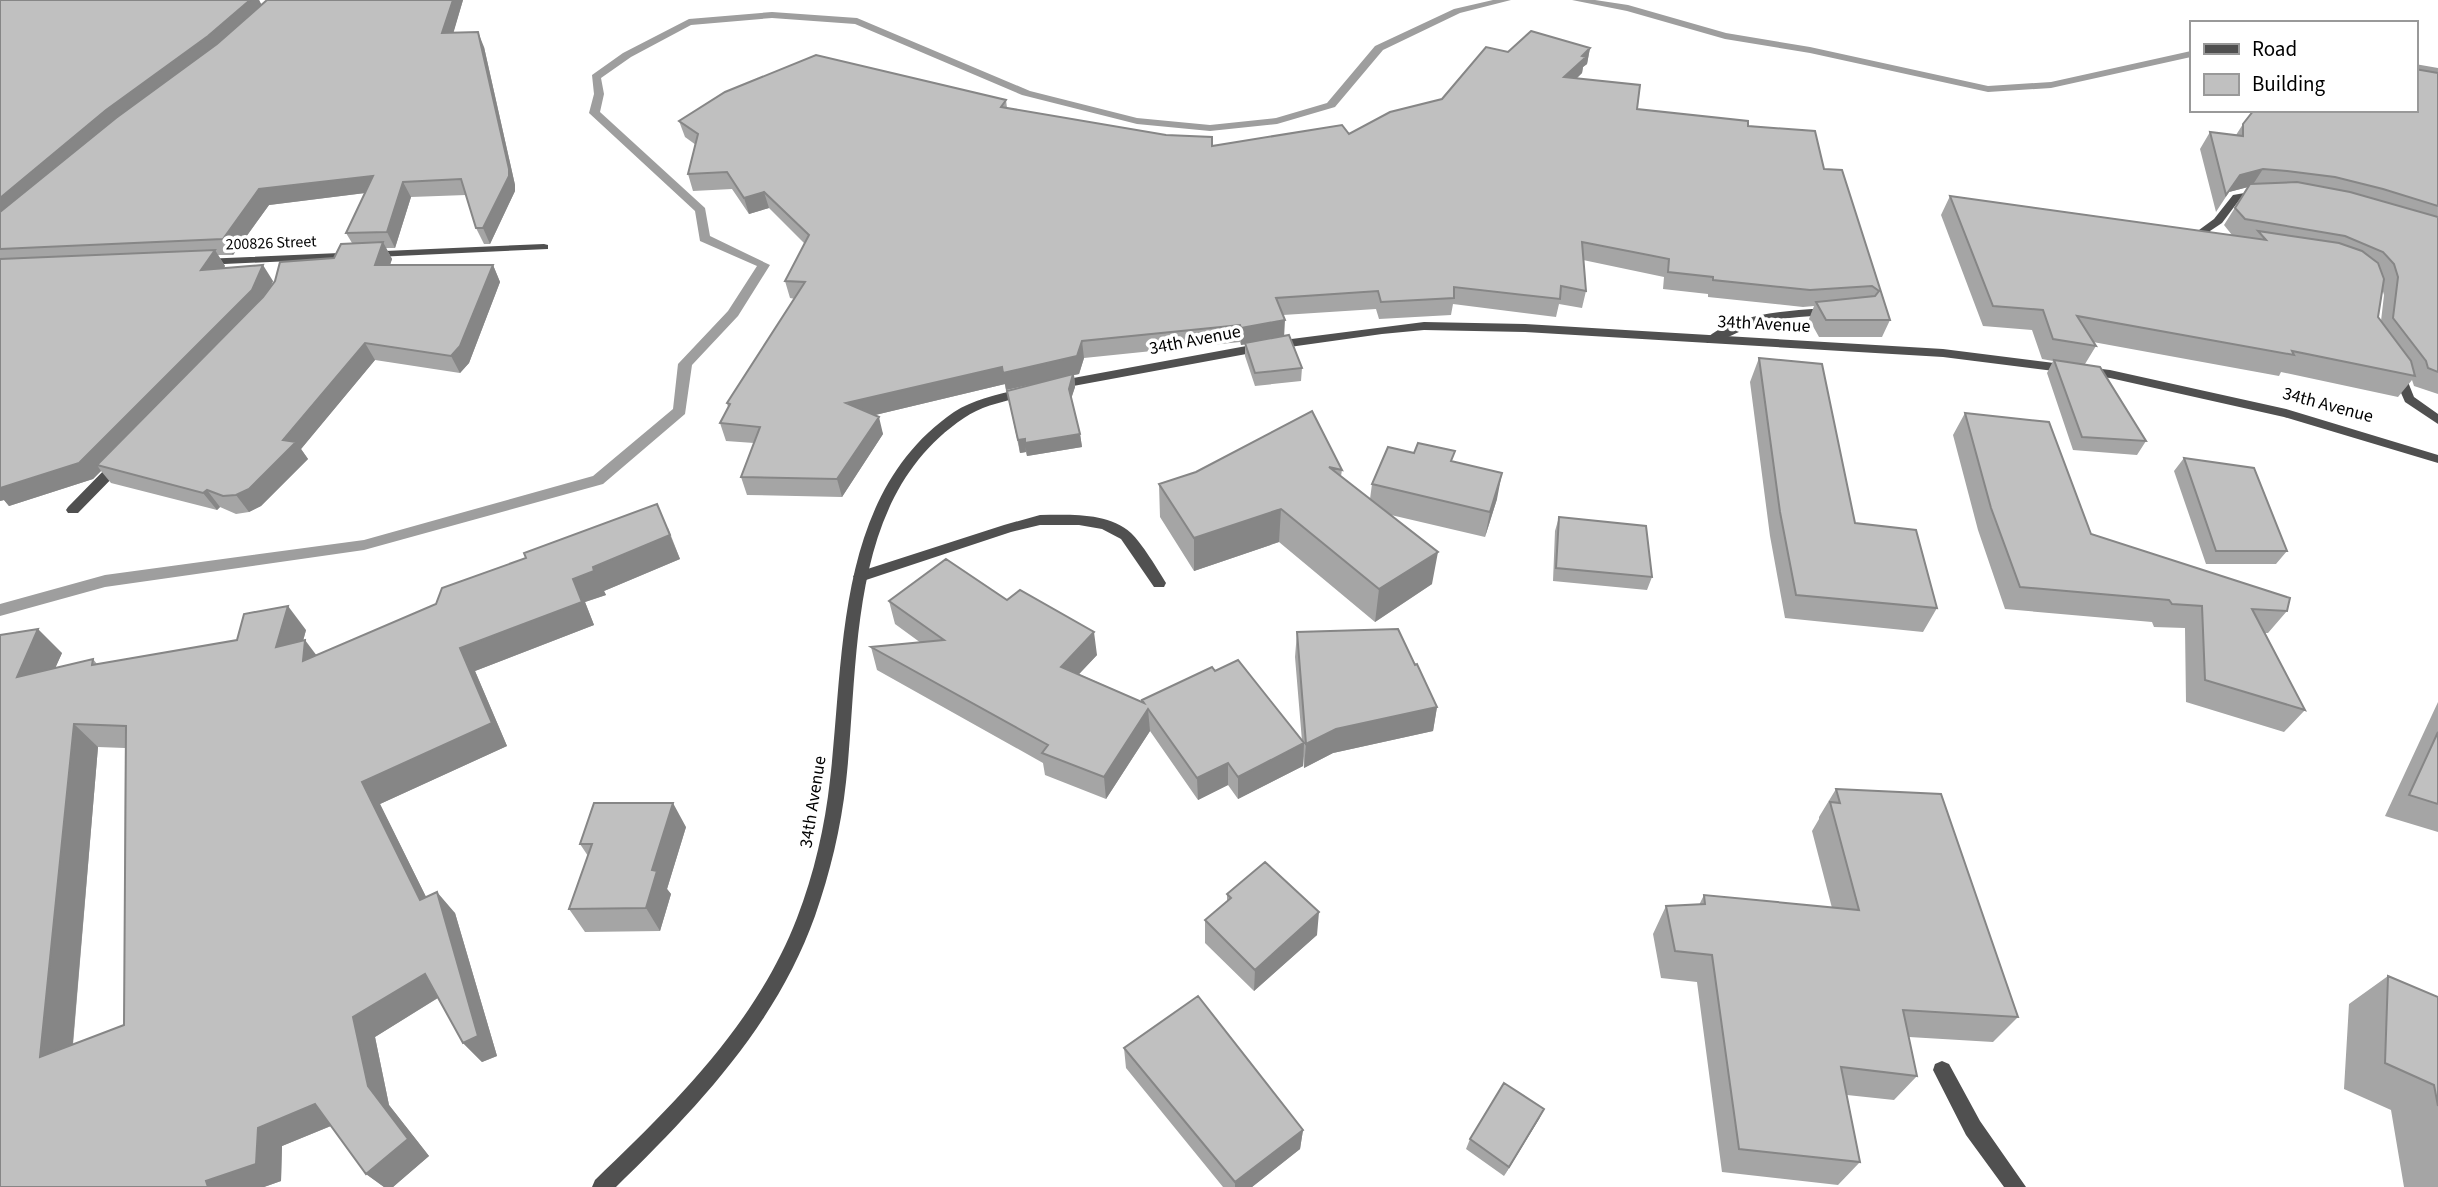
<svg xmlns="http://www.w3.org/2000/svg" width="2438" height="1187" font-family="'Source Sans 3',sans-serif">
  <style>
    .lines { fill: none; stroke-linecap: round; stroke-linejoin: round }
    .stream { fill: #9e9e9e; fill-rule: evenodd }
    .service { fill: #505050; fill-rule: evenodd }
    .minor { fill: #505050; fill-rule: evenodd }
    .wall { fill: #a5a5a5; fill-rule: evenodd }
    .shaded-wall { fill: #868686 }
    .building { fill: #c0c0c0; stroke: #868686; stroke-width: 2; fill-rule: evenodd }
    .labels { text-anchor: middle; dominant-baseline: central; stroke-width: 7; stroke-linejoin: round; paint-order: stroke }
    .far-street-label { font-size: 16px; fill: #000; stroke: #fff }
    .street-label { font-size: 18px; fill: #000; stroke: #fff }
  </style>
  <rect width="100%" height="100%" fill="#fff"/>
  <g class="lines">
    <path class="stream" d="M1493,0H1511L1460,13L1383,50L1335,107L1277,124L1210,131L1137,124L1022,95L855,24L772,18L691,25L631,57L601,78L604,94L600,112L705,208L710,236L770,265L738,316L692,365L685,414L603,484L364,550L105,587L0,616V604L105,575L364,540L593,476L673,409L678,364L728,311L757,266L700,241L695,211L589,113L594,94L592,75L623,53L689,19L772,12L857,18L1030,91L1137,118L1210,125L1276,118L1327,103L1375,46L1454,9Z
      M1572,0H1595L1628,5L1726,33L1810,47L1988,86L2051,82L2191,51V57L2051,88L1988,92L1810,53L1725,39L1627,11Z
      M2415,64L2438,68V74L2415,70Z"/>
    <path class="service" d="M1830,308L1836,311L1834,313C1809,318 1783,316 1758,324C1744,328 1719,344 1707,343L1705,340C1733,313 1793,310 1830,308Z
      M1040,515C1069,515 1108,512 1131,533C1141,542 1159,571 1166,583L1164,587H1154L1121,539L1102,529L1079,525H1040L1011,532L860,582L853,577L855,573L1004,525Z
      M1942,1061L1949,1064L1980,1121L2026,1187H2004L1966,1135L1933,1070L1935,1064Z"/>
    <path class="minor" d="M2262,190L2267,193L2266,195L2240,199L2222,223L2210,231L2211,234L2221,237V241L2203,238L2199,230L2214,219L2233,195Z
      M544,244L548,245V249L203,265L198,262L203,259Z
      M1424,322L1525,324L1943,349L2110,370L2286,409L2438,455V463L2284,417L2110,378L1943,357L1525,332L1424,330L1382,334L1268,350L1057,389L1051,385L1057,381L1268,342Z
      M2398,368L2404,372L2414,397L2438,414V424L2405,402L2392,372Z
      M1024,388L1028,389L1030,392L1028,395C1007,401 982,405 964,418C846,497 860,658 846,782C841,828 830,873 815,916C776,1025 697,1108 616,1187H592L595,1180C675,1103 756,1024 797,918C814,874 825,826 830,780C845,652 835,494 954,412C974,399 1001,394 1024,388Z
      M118,460L123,461L124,464L123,467L78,513H68L66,510L68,507L113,461Z"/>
  </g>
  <path class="wall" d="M0,0H259L261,5L267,0H463L453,33L484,47L515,185V191L490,244H484L476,228L466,195L411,197L395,248H386L392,259L390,265H493L500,282L469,363L460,373L375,360L301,449L308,459L261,506L249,512L236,514L220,507L217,510L111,483L101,471L93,479L9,506L4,500L0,501ZM365,193L346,233L352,243L334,258L270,288L273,281L224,268L225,266L218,255H233L269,205Z
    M1590,48L1587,64L1583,67L1582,73L1576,79L1637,109L1748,126L1824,169L1842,170L1890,320L1882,337H1819L1809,319L1814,306L1803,307L1708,297V294L1663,289L1664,277L1583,260L1586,291L1582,308L1559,304L1556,317L1453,304L1451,315L1379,319L1376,309L1283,315L1284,336L1302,368L1301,381L1255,386L1245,356V344L1241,345L1240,342L1084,358L1079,374L1074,375L1075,387L1071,399L1080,434L1082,447L1027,456L1026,452L1020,453L1007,391L1043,382L1006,390L1005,384L875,415L883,434L842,497L747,495L741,477L754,443L726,441L720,423L728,407L727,403L795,299L790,298L785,281L805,244L769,208L749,214L732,189L693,191L688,174L696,145L685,137L679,121L1006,100L1007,108L1212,146L1349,134L1442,99L1508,52Z
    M2438,73V394L2414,386L2412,380L2398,397L2281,372L2279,376L2093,342L2096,346L2085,364L2146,441L2137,455L2073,450L2047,373L2053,361L2042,359L2032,330L1983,326L1941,215L1950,196L2232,235L2224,225L2248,187L2229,192L2216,212L2200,149L2210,132L2236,135L2243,124L2253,112V110H2415ZM2382,288L2384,295L2381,321L2378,317Z
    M1759,358L1855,523L1937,608L1923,632L1785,618L1770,536L1750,382Z
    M1312,411L1342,470L1341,476L1370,499L1372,484L1453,461L1497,499L1485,537L1391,515L1432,584L1375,622L1279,542L1194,571L1160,517L1159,484L1196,472Z
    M1965,413L2091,534L2287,611L2268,633H2265L2305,710L2284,732L2186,702L2185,628L2154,627L2152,622L2005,609L1978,530L1953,435Z
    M2184,458L2287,551L2276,564H2206L2174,471Z
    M1559,517L1652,577L1647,590L1553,581L1555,531Z
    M668,528L680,559L604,591L606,595L585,602L594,625L475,671L507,746L380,804L426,897L455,913L497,1056L482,1062L463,1043L438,998L375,1037L389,1105L429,1156L393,1187H384L366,1174L331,1126L282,1146L281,1181L264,1187H0V635L62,653L55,668L93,659L97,664L306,630L303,641L316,655ZM98,747L125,748L124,1025L73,1045Z
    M1007,600L1097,655L1079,674L1142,702V700L1215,671L1302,741L1295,657L1297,632L1415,665L1437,707L1433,731L1333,753L1304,768L1303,756V766L1238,799L1228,785L1198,800L1150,731L1106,799L1045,775L1043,763L877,670L871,647L921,643L895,624L889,601Z
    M2438,702V832L2385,816Z
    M1836,789L2018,1017L1993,1042L1909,1037L1917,1076L1894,1100L1847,1095L1860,1162L1838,1185L1722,1172L1697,982L1661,978L1653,934L1666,906L1699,905L1704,895L1832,908L1812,831L1819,819V817Z
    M686,827L667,889L671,894L660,931L585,932L569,909L588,856L580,844Z
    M1227,894L1317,935L1254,991L1205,943V920L1227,902Z
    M2388,976L2438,997V1187H2404L2391,1110L2344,1089L2349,1004Z
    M1124,1048L1303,1130L1300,1149L1252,1187H1223L1126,1068Z
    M1544,1109L1539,1119L1504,1176L1466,1149L1470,1139Z"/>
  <path class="shaded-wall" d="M250,0H259L264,9L0,224V198L106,110Z
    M453,0H463L449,48L442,33Z
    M478,32L484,47L515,185V191L490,244L483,228Z
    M1590,48L1587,64L1583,67L1582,73L1561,93L1564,77L1582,56Z
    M2263,169L2252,186L2229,192L2216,212L2240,175Z
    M373,176L381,191L269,205L233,255L223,239L259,189Z
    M403,182L411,197L395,248L387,232Z
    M764,192L769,208L749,214L744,198Z
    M383,242L392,259L384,282L375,265Z
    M215,250L225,266L211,286L201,270Z
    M263,265L273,281L262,306L97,465L101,471L93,479L9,506L4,500L0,501V488Z
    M493,265L500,282L469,363L460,373L451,356Z
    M1285,320L1284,338L1241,345V328Z
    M1082,341L1084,358L1079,374L1074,375L1075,387L1070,402L1069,389L1073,375L1006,390L1003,373Z
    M365,343L375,360L301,449L308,459L261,506L249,512L236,495Z
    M1002,367L1005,384L850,421L846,403Z
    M879,417L883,434L842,497L837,479Z
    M1080,434L1082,447L1027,456L1025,443Z
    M1025,439L1026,452L1020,453L1018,440Z
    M1502,473L1497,499L1485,537L1490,512Z
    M207,490L220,507L217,510L203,493Z
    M657,504L680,559L604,591L606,595L585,602L594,625L475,671L507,746L380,804L438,921L420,900L362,782L460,648L593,567Z
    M1281,509L1279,542L1194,571V538Z
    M1438,552L1432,584L1375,622L1379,589Z
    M288,606L306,630L295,670L276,647Z
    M38,629L62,653L41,700L17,677Z
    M1094,632L1097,655L1065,689L1061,667Z
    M305,640L323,664L303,661Z
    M1437,707L1433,731L1333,753L1304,768L1306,744L1336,729Z
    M1148,709L1150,731L1106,799L1104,777Z
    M74,724L98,747L70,1076L40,1057Z
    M1304,743L1303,766L1238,799V777Z
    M1228,763V785L1198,800L1197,778Z
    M673,803L686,827L667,889L671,894L660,931L646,908L652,870Z
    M437,892L455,913L497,1056L482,1062L463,1043Z
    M1319,912L1317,935L1254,991L1255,970Z
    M425,974L444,994L375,1037L389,1105L429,1156L393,1187H384L366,1174L368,1086L353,1017Z
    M315,1104L338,1123L282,1146L281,1181L264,1187H208L206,1181L258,1128Z
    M1544,1109L1539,1119L1504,1176L1509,1167Z
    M1303,1130L1300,1149L1252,1187H1235V1182Z"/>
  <path class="building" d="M0,0H250L208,36L106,110L0,198Z
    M267,0H453L442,33L478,32L509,169V176L483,228H476L461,179L403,182L387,232L346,233L373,176L259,189L223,239L0,249V212L116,118L217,44Z
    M1531,31L1590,48L1582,56L1586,57L1564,77L1640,85L1637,109L1748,121V126L1815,131L1824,169L1842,170L1890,320H1826L1816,302L1875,296L1879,291L1872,286L1810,290L1713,280V277L1668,272L1669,259L1582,242L1586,291L1561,286L1560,299L1454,287V298L1381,302L1378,291L1276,298L1285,320L1241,328L1240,325L1082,341L1077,356L1003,373L1002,367L846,403L879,417L837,479L741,477L760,427L720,423L730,404L727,403L805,282L785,281L809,235L764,192L744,198L727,172L688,174L698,134L679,121L725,92L816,55L1006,100L1001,107L1166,135L1212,137V146L1342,125L1349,134L1390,112L1442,99L1486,47L1508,52Z
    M2415,69L2438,73V206L2383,189L2335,177L2287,171L2263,169L2240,175L2226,195L2210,132L2243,136V124L2254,110H2415Z
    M2297,182L2350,192L2438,217V372L2428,368L2426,361L2393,318L2398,277L2394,264L2383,252L2345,236L2245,219L2235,208L2250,184Z
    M1950,196L2266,240L2258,231L2339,243L2362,251L2378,263L2384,279L2378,317L2411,361L2415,376L2292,351L2294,355L2077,316L2096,346L2053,339L2043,310L1993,306Z
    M383,242L375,265H493L460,346L451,356L365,343L283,440L296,442L249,489L236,495L223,496L207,490L203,493L97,465L263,297L275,281L280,262L334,258L341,244Z
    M215,250L201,270L263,265L252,290L79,463L0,488V259Z
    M1289,335L1302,368L1255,373L1245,343Z
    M1759,358L1822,364L1855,523L1916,530L1937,608L1796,595L1780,512Z
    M2054,360L2100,367L2146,441L2082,437Z
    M1073,374L1069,389L1080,434L1025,443V439L1018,440L1007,391Z
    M1312,411L1342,470L1329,467L1438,552L1379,589L1281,509L1194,538L1159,484L1196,472Z
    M1965,413L2049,422L2091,534L2290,598L2287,611L2252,609L2305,710L2205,680L2202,606L2172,604L2169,600L2020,587L1991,508Z
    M1418,443L1455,451L1451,461L1502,473L1490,512L1372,484L1388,447L1414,453Z
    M2184,458L2254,468L2287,551H2216Z
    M657,504L670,535L593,567L594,571L573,579L582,602L460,648L492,723L362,782L420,900L437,892L478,1036L463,1043L425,974L353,1017L368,1086L408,1139L366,1174L315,1104L258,1128L256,1164L206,1181L208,1187H0V635L38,629L17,677L93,659L92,665L237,640L244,614L288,606L276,647L305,640L303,661L436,604L442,588L526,558L524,553ZM74,724L126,726L124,1025L40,1057Z
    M1559,517L1646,526L1652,577L1556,568Z
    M946,559L1007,600L1020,590L1094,632L1061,667L1144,703L1142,700L1212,667L1215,671L1238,660L1304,743L1238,777L1228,763L1197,778L1148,709L1104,777L1042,753L1048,745L871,647L944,640L889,601Z
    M1398,629L1415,665L1417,664L1437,707L1336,729L1306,744L1297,632Z
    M2438,732V804L2409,795Z
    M1836,789L1941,794L2018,1017L1903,1010L1917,1076L1841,1067L1860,1162L1739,1149L1712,955L1675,951L1666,906L1705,904L1704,895L1859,910L1830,802L1840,803Z
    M594,803H673L652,870L657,871L646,908L569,909L592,844H580Z
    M1265,862L1319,912L1255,970L1205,920L1231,898L1227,894Z
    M2388,976L2438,997V1106L2434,1085L2385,1063Z
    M1198,996L1303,1130L1235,1182L1124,1048Z
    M1504,1083L1544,1109L1509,1167L1470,1139Z"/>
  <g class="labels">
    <g class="far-street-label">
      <text transform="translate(271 243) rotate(-2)">200826 Street</text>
    </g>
    <g class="street-label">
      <text transform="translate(1764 324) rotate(3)">34th Avenue</text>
      <text transform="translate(1195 340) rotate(-11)">34th Avenue</text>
      <text transform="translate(2328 405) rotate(15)">34th Avenue</text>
      <text transform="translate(813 802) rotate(-81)">34th Avenue</text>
    </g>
  </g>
  <rect x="2190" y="21" width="228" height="91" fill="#ffffff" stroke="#999999" stroke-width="2"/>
  <rect x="2204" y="44" width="35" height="10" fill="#505050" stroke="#999999" stroke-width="2"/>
  <text x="2252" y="56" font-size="21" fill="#000000">Road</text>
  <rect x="2204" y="74" width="35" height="21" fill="#c0c0c0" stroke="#999999" stroke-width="2"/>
  <text x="2252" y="91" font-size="21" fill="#000000">Building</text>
</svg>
